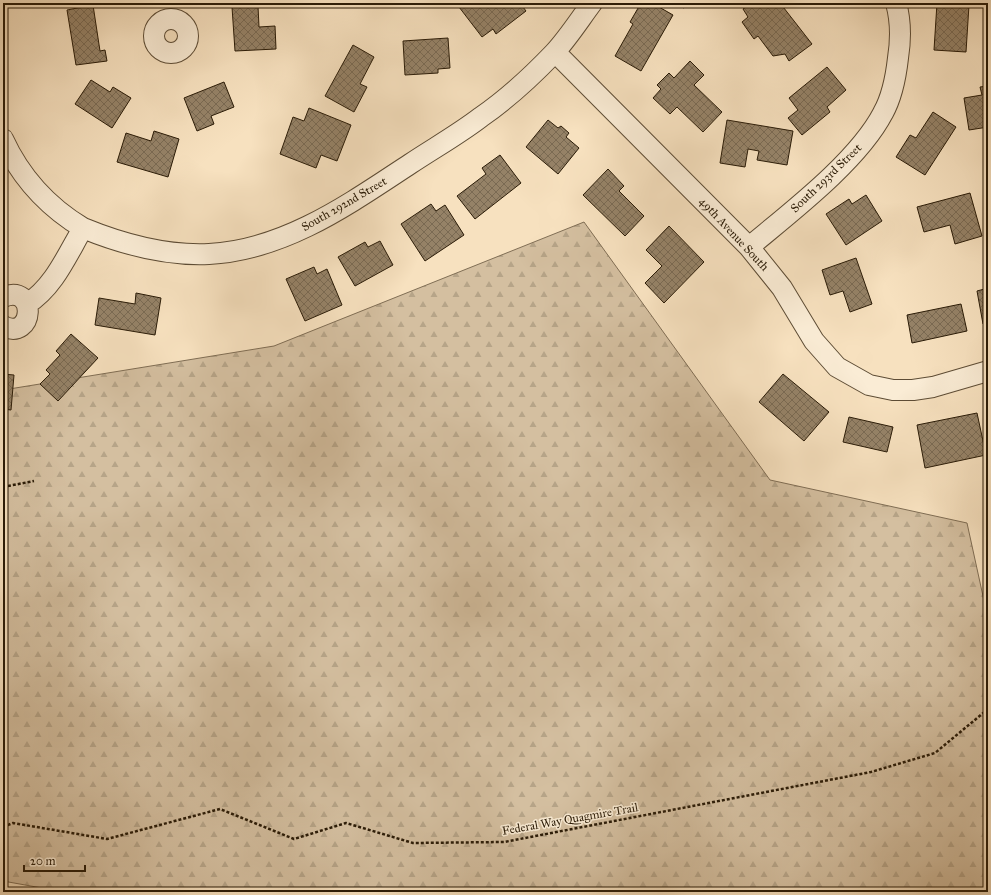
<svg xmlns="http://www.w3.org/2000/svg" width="991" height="895" font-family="'IM FELL Great Primer',serif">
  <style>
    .forest { fill: url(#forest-firs); stroke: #7f6d54 }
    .building { fill: url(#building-cross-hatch); stroke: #2a1b07 }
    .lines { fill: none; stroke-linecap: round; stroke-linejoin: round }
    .minor-casing { stroke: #5d4c35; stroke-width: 22 }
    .path { stroke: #2a1b07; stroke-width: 2.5; stroke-dasharray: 3 2; stroke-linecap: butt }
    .minor { stroke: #faecd5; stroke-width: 20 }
    .labels { text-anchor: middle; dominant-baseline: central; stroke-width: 3; stroke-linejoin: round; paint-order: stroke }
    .street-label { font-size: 12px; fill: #2a1b07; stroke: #faecd5 }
  </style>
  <defs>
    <pattern id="forest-firs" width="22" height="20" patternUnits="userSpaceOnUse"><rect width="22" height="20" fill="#d4bfa0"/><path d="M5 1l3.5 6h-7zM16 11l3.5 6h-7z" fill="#b6a488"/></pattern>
    <pattern id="building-cross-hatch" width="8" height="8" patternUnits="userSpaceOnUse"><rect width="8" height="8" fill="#958267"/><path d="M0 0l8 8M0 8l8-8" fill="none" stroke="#7a6a53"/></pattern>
  </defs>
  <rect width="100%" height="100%" fill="#f7e1bf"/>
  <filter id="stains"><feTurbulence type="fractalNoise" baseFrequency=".005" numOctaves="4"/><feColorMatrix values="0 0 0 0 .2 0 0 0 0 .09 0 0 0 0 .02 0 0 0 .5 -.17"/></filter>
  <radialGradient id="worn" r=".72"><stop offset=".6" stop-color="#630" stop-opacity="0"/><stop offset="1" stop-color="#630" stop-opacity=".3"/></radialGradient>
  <path class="forest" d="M584,222L770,480L967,523L988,619V892H64L3,881V390L274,346Z"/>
  <path class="building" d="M465,3H520L526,11L496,34L493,29L482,37L459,7Z
    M641,3H652L673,15L641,71L615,56L633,24L630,22Z
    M674,3H687L684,8Z
    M751,3H780L812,44L789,61L785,54L773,56L758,36L754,39L742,22L748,17L743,9Z
    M937,3L969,5L966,52L934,50Z
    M93,5L100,51L105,50L107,61L76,65L67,10Z
    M258,6L259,27L275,26L276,49L235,51L232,7Z
    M448,38L450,68L438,69V73L405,75L403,41Z
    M353,45L374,57L360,84L367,87L354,112L325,96Z
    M690,61L704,75L694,85L722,112L703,132L677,107L670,114L653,98L661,89L657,85L669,73L674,78Z
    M827,67L846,90L827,107L830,112L802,135L788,118L798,110L789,98Z
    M91,80L110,92L113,87L131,98L112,128L75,104Z
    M224,82L234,107L211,116L214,124L197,131L184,98Z
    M988,86V127L969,130L964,98L982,95L980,87Z
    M309,108L351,125L337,161L321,155L316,168L280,154L293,117L304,121Z
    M933,112L956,127L925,175L896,157L910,135L916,138Z
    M548,120L558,128L561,126L569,133L566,137L579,148L558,174L526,147Z
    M727,120L793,131L787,165L757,160L759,151L748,149L745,167L720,163Z
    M154,131L179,139L168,177L117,162L126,133L151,141Z
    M500,155L521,183L475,219L457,196L486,174L482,168Z
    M608,169L624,186L619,191L644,216L625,236L583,195Z
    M970,193L982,236L955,244L950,225L924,232L917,207Z
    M866,195L882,221L846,245L826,214L849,199L852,204Z
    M431,204L436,211L445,205L464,235L425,261L401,224Z
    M669,226L704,262L664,303L645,283L662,266L646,250Z
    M380,241L393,265L355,286L338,257L365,242L368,247Z
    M856,258L872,304L850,312L843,291L830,295L822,270Z
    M314,267L317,274L327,269L342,305L305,321L286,279Z
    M988,288V323L983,324L977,291Z
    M136,293L161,298L155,335L95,325L99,298L135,304Z
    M961,304L967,331L912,343L907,315Z
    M71,334L98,358L58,401L40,384L50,374L46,370L60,355L56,351Z
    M3,374L14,375L11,410L3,409Z
    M783,374L829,412L804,441L759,402Z
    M977,413L986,455L925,468L917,425Z
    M849,417L893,427L887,452L843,442Z"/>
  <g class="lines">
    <defs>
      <path id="minor" d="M154 36a17 17 0 1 1 34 0a17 17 0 1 1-34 0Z
        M555,52L749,247L782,288L814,341L837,367L869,385L893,390H913L933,387L988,371
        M3,139C20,176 48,207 83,228
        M749,247C791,212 858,161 883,113C892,97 896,76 898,58C901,39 901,21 896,3
        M3,297C38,283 34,342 3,326
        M27,304C54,287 67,255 83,228C122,244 166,256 209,254C285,250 349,204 410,164C434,148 459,134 481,117C507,99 532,76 554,53C568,38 580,19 592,3"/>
    </defs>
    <use href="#minor" class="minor-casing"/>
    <path class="path" d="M3,487L34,481
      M3,827L13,823L107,839L220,809L294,839L346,823L413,843L504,842L871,772L935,753L988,709"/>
    <use href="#minor" class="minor"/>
  </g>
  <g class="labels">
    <g class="street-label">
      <text transform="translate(826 178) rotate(-44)">South 293rd Street</text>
      <text transform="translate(344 204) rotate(-30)">South 292nd Street</text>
      <text transform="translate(734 234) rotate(47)">49th Avenue South</text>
      <text transform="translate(570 819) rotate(-10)">Federal Way Quagmire Trail</text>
    </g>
  </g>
  <rect width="991" height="895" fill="none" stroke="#f7e1bf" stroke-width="16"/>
  <rect x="4" y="4" width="983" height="887" fill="none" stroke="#2a1b07" stroke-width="2"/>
  <rect x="8" y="8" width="975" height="879" fill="none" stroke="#2a1b07"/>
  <path d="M24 865v6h61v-6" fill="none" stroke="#2a1b07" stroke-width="2"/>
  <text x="30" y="865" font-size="12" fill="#2a1b07" stroke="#faecd5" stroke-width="3" paint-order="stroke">20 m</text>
  <rect width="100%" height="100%" filter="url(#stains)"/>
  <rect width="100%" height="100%" fill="url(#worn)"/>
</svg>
